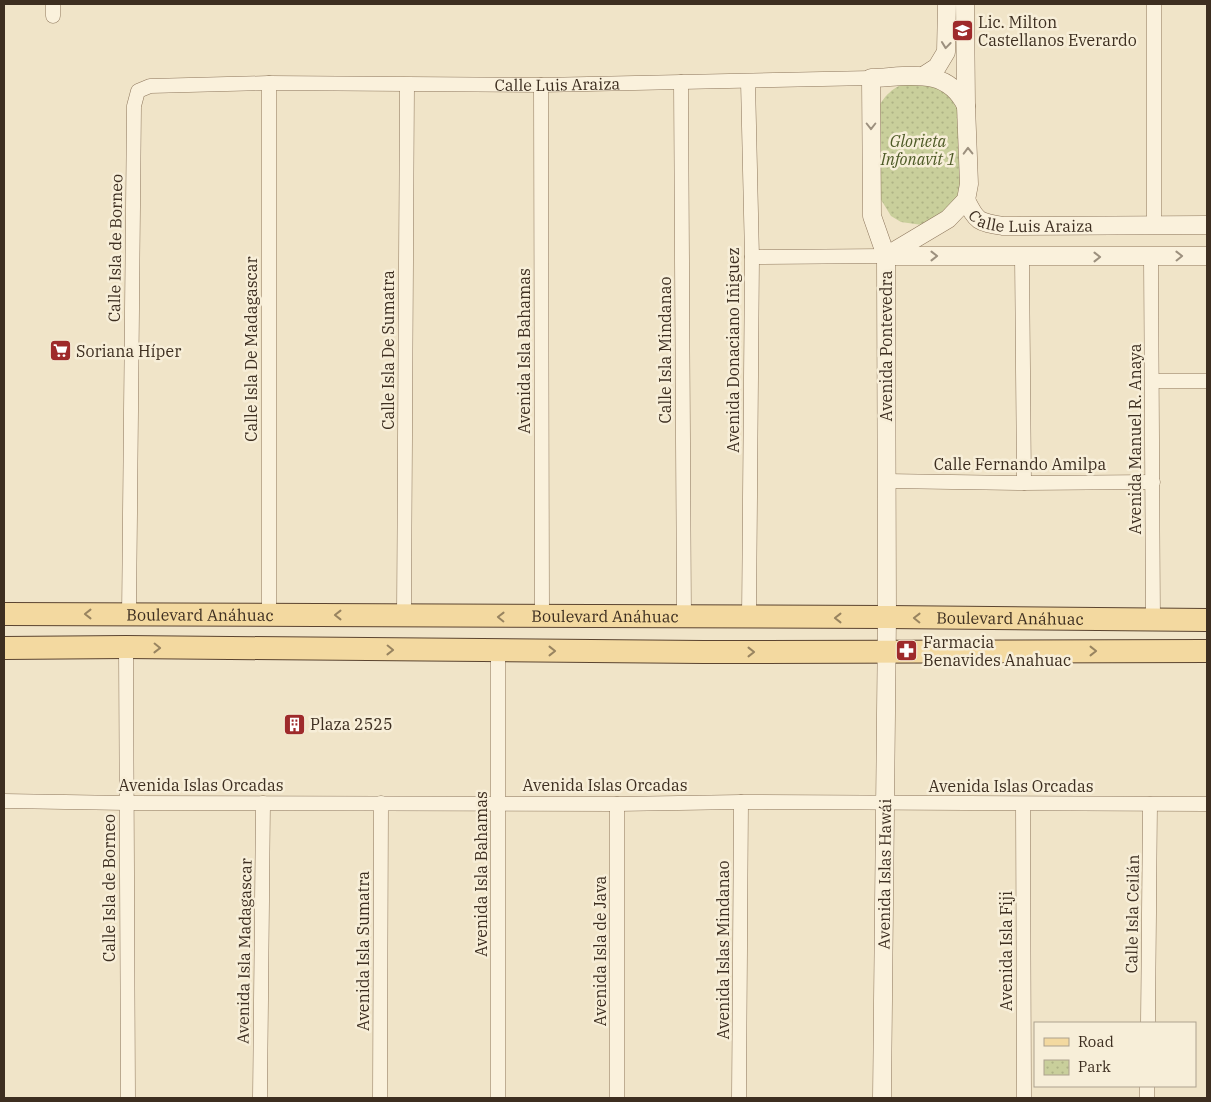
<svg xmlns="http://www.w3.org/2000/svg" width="1211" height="1102" font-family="'IBM Plex Serif',serif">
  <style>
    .park { fill: url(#park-dots) }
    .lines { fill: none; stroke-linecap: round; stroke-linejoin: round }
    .minor-casing { stroke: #8d765c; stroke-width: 15 }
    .tertiary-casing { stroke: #8d765c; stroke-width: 19 }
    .primary-casing { stroke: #5b4430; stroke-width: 24 }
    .minor { stroke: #faf1dc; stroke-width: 14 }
    .tertiary { stroke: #faf1dc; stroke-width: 18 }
    .primary { stroke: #f3d9a0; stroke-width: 22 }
    .oneway { stroke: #9c907e }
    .oneway2 { stroke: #988460 }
    .labels { text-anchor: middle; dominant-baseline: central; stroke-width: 5; stroke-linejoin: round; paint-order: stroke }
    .poi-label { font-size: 16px; fill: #3d2e20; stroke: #f7eed8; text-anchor: start }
    .street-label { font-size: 16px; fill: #3d2e20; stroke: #f7eed8 }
    .park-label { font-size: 16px; font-style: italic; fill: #4d5a26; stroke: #f7eed8 }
  </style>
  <defs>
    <pattern id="park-dots" width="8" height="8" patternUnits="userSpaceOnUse" patternTransform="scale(1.25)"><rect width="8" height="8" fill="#c9cf9b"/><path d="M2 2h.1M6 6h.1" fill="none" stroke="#aeb285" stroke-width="1.8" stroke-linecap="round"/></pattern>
  </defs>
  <rect width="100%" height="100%" fill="#f0e4c8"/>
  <path class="park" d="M910,81L947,91L960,113L961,184L958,196L949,212L922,225L901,222L891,216L880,198L876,112C884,95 893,87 910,81Z"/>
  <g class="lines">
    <defs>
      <g id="minor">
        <path d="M53,4V16"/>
        <path d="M1154,4V225"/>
        <path d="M681,82L684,618"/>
        <path d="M748,82L752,257L749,618"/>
        <path d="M269,83V615"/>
        <path d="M541,85L542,617"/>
        <path d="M1022,256L1024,483"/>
        <path d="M752,257L886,256"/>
        <path d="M1151,257L1153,621"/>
        <path d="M1153,381H1207"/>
        <path d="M886,481L1024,483L1153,482"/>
        <path id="s1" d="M129,615L134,106L138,91L150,86L269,83L541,85L871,78"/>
        <path d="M404,615L407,85"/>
        <path d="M126,647L128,1098"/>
        <path d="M498,651V1098"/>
        <path d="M4,801L126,803L617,804L741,802L1207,804"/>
        <path d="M1023,804L1024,1098"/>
        <path d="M1148,1023L1150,804"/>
        <path d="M260,1098L263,803"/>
        <path d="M380,1098L381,803"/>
        <path d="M617,1098V804"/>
        <path d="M739,1098L741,802"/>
        <path d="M1147,1098V1086"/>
      </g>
      <g id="tertiary">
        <path d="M923,76L937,67L946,52L947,4"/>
        <path id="s2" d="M966,200C977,222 978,222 1003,226L1207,225"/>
        <path d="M886,256H1207"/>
        <path d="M886,256L948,219L966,200L969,184L966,106L965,4"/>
        <path id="s3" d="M882,1098L887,617L886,256L872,216L871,78C908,77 947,66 966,106"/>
      </g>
      <g id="primary">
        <path id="s4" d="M4,614L887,617L1207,620"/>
        <path d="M4,648L126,647L703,652L1207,651"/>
      </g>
    </defs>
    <use href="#minor" class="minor-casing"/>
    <use href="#tertiary" class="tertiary-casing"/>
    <use href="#primary" class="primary-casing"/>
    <use href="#minor" class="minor"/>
    <use href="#tertiary" class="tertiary"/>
    <use href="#primary" class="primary"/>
  </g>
  <defs><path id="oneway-chevron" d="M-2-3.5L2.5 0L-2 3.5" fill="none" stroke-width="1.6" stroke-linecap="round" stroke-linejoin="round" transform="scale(1.25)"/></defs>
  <g class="oneway">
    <use href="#oneway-chevron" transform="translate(946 45) rotate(96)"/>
    <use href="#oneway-chevron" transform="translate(871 126) rotate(90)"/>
    <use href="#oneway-chevron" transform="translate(968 151) rotate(-91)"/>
    <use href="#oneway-chevron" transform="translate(934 256)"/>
    <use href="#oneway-chevron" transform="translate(1179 256) rotate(-1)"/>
    <use href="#oneway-chevron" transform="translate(1097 257)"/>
  </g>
  <g class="oneway2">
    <use href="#oneway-chevron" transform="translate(88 614) rotate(-180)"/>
    <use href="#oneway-chevron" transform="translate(338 615) rotate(-180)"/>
    <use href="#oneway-chevron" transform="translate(501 617) rotate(-179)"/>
    <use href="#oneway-chevron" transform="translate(838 618) rotate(180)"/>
    <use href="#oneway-chevron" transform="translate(917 618) rotate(-179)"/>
    <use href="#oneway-chevron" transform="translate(157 648) rotate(1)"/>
    <use href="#oneway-chevron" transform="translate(390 650) rotate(1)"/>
    <use href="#oneway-chevron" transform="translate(552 651)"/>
    <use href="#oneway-chevron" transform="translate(1093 651)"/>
    <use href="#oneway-chevron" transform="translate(751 652)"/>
  </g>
  <defs>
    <symbol id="school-square" viewBox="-11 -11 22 22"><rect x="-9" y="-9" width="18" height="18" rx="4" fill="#9e2a2b" stroke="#f7eed8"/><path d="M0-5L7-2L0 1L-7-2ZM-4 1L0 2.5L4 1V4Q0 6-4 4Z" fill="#fff"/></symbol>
    <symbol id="supermarket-square" viewBox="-11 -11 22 22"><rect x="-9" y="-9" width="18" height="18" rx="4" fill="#9e2a2b" stroke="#f7eed8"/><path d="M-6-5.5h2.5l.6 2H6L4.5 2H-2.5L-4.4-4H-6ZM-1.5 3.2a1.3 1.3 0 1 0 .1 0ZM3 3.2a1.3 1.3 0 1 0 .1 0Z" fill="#fff"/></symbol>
    <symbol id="pharmacy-square" viewBox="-11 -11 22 22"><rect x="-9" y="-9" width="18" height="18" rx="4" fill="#9e2a2b" stroke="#f7eed8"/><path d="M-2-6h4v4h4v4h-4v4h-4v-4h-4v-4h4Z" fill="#fff"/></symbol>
    <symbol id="building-square" viewBox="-11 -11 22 22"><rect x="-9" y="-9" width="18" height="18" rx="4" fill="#9e2a2b" stroke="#f7eed8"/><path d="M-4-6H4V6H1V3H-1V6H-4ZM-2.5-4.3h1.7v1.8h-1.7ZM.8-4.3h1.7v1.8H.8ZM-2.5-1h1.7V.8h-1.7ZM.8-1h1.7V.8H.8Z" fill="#fff"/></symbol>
  </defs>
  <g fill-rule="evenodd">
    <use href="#school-square" x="950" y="18" width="25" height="25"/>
    <use href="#supermarket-square" x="48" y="338" width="25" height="25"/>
    <use href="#pharmacy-square" x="894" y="638" width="25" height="25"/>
    <use href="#building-square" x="282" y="712" width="25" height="25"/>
  </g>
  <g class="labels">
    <g class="poi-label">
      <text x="978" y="22">Lic. Milton<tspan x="978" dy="18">Castellanos Everardo</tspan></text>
      <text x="76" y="351">Soriana Híper</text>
      <text x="923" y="642">Farmacia<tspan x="923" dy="18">Benavides Anahuac</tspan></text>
      <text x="310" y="724">Plaza 2525</text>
    </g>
    <g class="street-label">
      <text stroke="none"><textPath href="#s1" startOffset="945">Calle Luis Araiza</textPath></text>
      <text stroke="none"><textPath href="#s2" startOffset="76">Calle Luis Araiza</textPath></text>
      <text transform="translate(115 248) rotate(-89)">Calle Isla de Borneo</text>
      <text transform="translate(886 346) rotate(-90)">Avenida Pontevedra</text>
      <text transform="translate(251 349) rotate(-90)">Calle Isla De Madagascar</text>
      <text transform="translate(388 350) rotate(-90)">Calle Isla De Sumatra</text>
      <text transform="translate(665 350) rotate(-90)">Calle Isla Mindanao</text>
      <text transform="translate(733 350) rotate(-90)">Avenida Donaciano Iñiguez</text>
      <text transform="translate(524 351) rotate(-90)">Avenida Isla Bahamas</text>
      <text transform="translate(1135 439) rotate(-90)">Avenida Manuel R. Anaya</text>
      <text x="1020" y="464">Calle Fernando Amilpa</text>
      <text stroke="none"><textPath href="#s4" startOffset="196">Boulevard Anáhuac</textPath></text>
      <text stroke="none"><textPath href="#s4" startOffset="601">Boulevard Anáhuac</textPath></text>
      <text stroke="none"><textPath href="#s4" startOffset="1006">Boulevard Anáhuac</textPath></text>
      <text x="201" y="785">Avenida Islas Orcadas</text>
      <text x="605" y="785">Avenida Islas Orcadas</text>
      <text x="1011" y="786">Avenida Islas Orcadas</text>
      <text transform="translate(481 874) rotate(-90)">Avenida Isla Bahamas</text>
      <text stroke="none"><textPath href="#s3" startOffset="224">Avenida Islas Hawái</textPath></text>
      <text transform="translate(109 888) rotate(-90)">Calle Isla de Borneo</text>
      <text transform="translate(1132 914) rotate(-89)">Calle Isla Ceilán</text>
      <text transform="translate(723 950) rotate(-90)">Avenida Islas Mindanao</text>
      <text transform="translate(244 951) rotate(-89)">Avenida Isla Madagascar</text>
      <text transform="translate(363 951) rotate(-90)">Avenida Isla Sumatra</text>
      <text transform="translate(600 951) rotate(-90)">Avenida Isla de Java</text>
      <text transform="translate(1006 951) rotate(-90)">Avenida Isla Fiji</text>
    </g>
    <g class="park-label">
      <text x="918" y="141">Glorieta<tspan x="918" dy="18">Infonavit 1</tspan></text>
    </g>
  </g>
  <rect width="1211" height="1102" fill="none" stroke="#3d2e20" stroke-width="10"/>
  <rect x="1034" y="1022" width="162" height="65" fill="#f7eed8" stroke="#ada18e"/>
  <rect x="1044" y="1038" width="25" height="8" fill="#f3d9a0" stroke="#ada18e"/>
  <text x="1078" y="1047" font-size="15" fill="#3d2e20">Road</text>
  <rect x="1044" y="1060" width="25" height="15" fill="url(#park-dots)" stroke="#ada18e"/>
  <text x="1078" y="1072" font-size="15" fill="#3d2e20">Park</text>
</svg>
